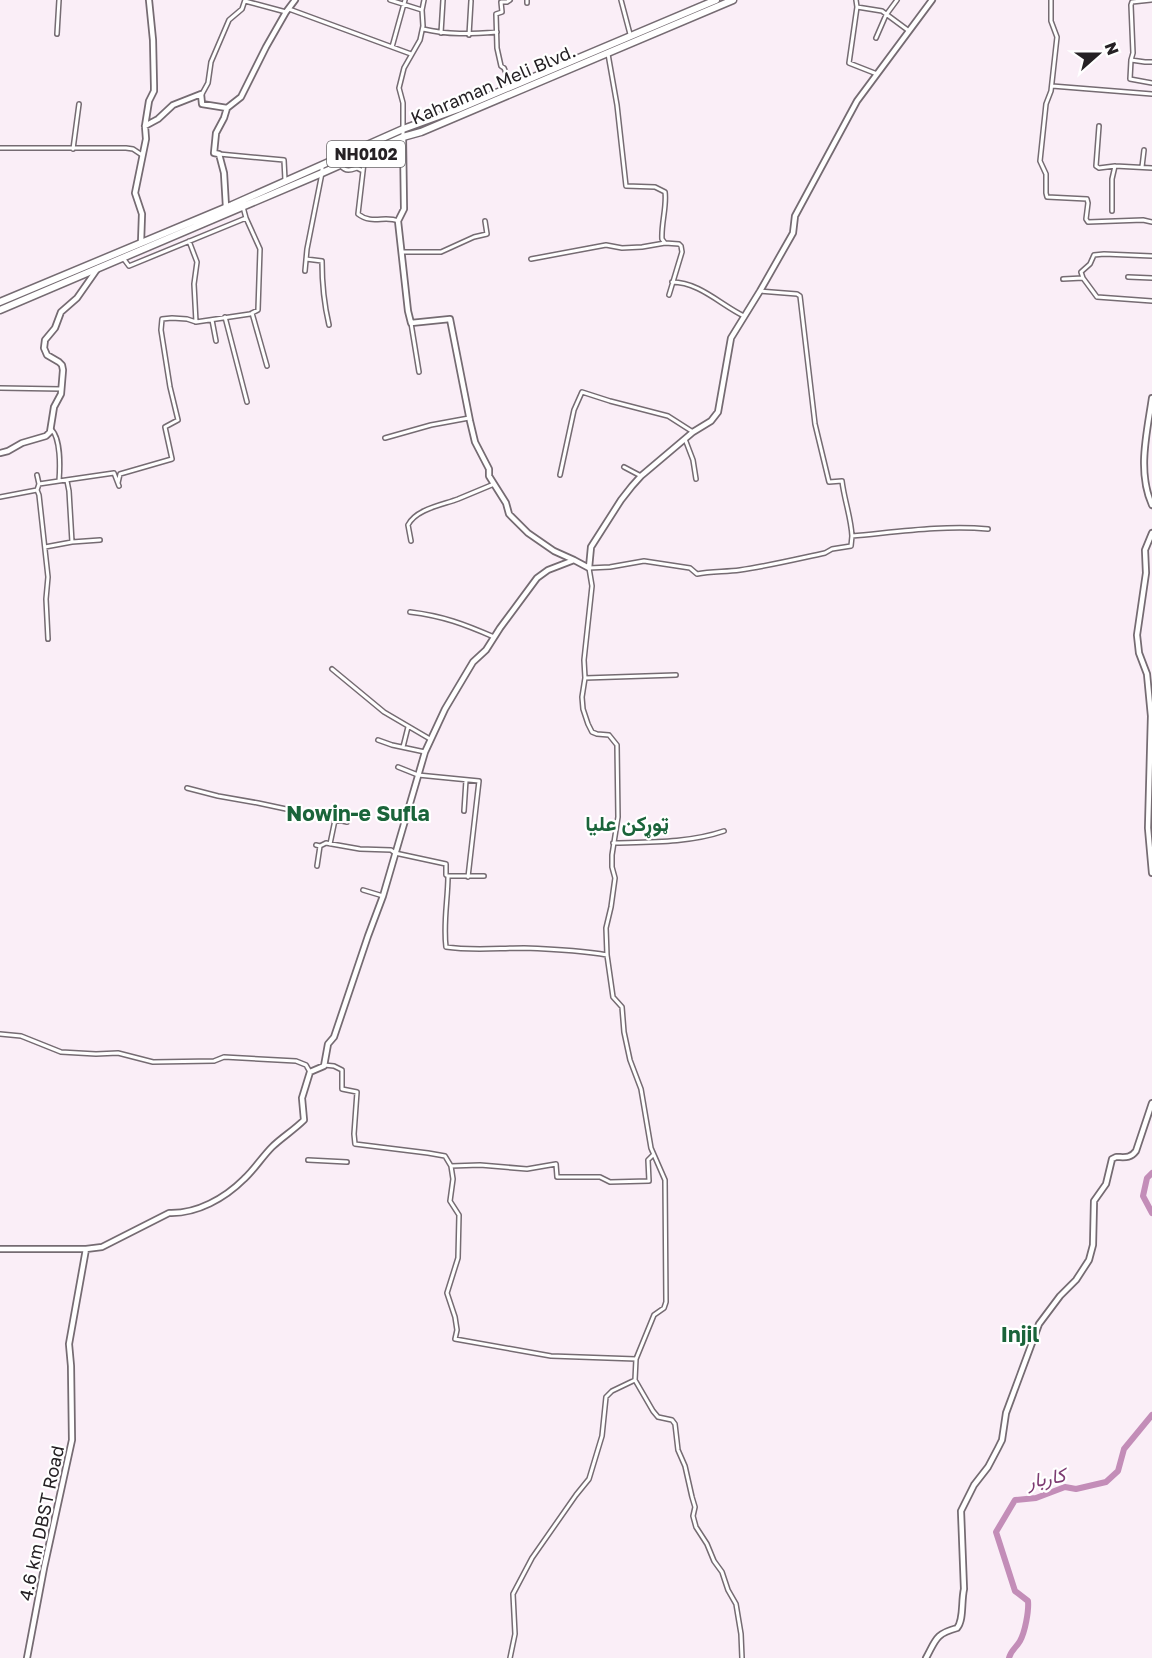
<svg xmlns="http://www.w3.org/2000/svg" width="1152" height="1658" font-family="'Golos Text',Vazirmatn,sans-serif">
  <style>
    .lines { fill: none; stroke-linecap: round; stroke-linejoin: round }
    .river { stroke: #c38db8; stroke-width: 6 }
    .street-casing { stroke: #756b72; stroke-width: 6 }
    .secondary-casing { stroke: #756b72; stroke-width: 8 }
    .highway-casing { stroke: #756b72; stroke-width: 9 }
    .street { stroke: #fff; stroke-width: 3 }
    .secondary { stroke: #fff; stroke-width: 4.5 }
    .highway { stroke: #fff; stroke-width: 6 }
    .labels { text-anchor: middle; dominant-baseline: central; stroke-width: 4.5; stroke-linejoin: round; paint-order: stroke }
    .shield { fill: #fff; stroke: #666466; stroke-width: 1.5 }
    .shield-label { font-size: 16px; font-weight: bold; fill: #252124 }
    .street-label { font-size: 18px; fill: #252124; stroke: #fff }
    .water-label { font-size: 20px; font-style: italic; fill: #7d3b72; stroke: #fff }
    .quarter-label { font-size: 21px; font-weight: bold; fill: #1a643a; stroke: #fff }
  </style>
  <rect width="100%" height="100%" fill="#faeef7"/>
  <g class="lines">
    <path class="river" d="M1152,1173L1147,1178L1143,1196L1152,1213
      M1009,1658C1011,1650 1016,1648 1020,1641C1025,1632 1029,1611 1028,1601L1015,1591L996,1532L1015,1500L1036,1498L1065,1487L1076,1489L1106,1482L1118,1471L1124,1449L1152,1415"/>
    <defs>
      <path id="street" d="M390,0L422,10
        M510,0L507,2H501L502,12L496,14L497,48L501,66L504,68L511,85
        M527,0V3
        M621,0L630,34
        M856,0L857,7L849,63L877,74
        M1051,0V21L1057,37L1051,91L1046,104L1040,161L1046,174V193L1047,197L1087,199L1088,203L1086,219L1088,222L1143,220L1152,222
        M1151,0L1132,2L1131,5L1133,53L1131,60L1130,79L1152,83
        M245,1L286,12
        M857,7L882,11L909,31
        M289,9L411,54
        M423,29C448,35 471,34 497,32
        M441,33L443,0
        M57,34L59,0
        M469,35L471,1
        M876,38L886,15L897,0
        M392,47L405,0
        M608,54L617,105L626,186L655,187L665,192C667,206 661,224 662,239L665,243L679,244L681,246L682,252L669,295
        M1131,60L1145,62H1152
        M1052,86L1152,94
        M202,94L208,83L211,62L229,20L242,9L245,0
        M1099,126L1096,166L1099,168L1115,166L1152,168
        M403,137V103L399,88L404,68L420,40L423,26L422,10L424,0
        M0,148H126L133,149L142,155
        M73,149L79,104
        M219,154L284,160L285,180
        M365,154L358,214C372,225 385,215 398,221
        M341,166C346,172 351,170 357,168L363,171
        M1142,167L1144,150
        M1112,211V179L1115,166
        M189,241L197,262L194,284L196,322
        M403,252H441L474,237L487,234L485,221
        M123,258L129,266L246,218L243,207
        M306,259L322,261C322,283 324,304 329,325
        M531,259L606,245L622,248L642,247L665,243
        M305,271L307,249L322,173V165
        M1128,277L1152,278
        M1083,278L1081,272L1090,264L1094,255L1104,254L1152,256
        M1063,279L1083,278L1097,297L1152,301
        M672,282C699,282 721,305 744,316
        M760,291L797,294L800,296L815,424L829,482L842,481C844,499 851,517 852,536
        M252,313L267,366
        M225,317L247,402
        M212,320L216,341
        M411,323L419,372
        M0,388L61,389
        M51,429C61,438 60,468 59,481L114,473L119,486
        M385,438L431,425L469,418
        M685,439L693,460L696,479
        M624,467L641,476
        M37,475L39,484
        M560,475L574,410L582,392L610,401L668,416L693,432
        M67,481L69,491L72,542
        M118,483L120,474L172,459L165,427L178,420L170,387L161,330L162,319L172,318L187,319L196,322L250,314L258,310L260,249L246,218
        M37,490L39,495L48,577L46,599L48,639
        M0,497L37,490L39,484L59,481
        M411,541L408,525C416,509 442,505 458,499C470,494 482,489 494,484
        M45,547L72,542L100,540
        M410,612C443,616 464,624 494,637
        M332,669L384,712L430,739
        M585,678L676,675
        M378,740L392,745L425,752
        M403,747L408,727
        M398,767L418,775L479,781L468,877
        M187,788L218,796L258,803L347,822
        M464,811L466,780
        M613,843C650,842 689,843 724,831
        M330,844L335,820
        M316,845L320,846L326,843L360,849L391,850L395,853L446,864V875L448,876C448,899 443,923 446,947C472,951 498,948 524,948C552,949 580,950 607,955
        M317,866L320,846
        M448,876H484
        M363,890L383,896
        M0,1034L21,1036L61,1052L96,1054L118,1053L153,1062L214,1061L224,1057L296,1061L306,1065L310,1072
        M324,1065L334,1066L342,1070V1089L357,1092L354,1134L355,1144L428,1153L445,1156L451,1166L453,1179L450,1201L459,1215L458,1258L447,1293L455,1317L457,1330L455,1339L551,1356L636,1359
        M308,1160L347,1162
        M451,1166L480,1165L527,1169L556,1164L557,1177H600L610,1182L649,1181L648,1160L653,1155
        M635,1380L653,1411L658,1417L672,1420L675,1424L678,1450L685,1466L692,1497L695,1507L693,1516L696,1527L707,1544L714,1561L722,1572L728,1590L736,1604L741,1634L742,1658
        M510,1658L515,1634L513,1594L532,1558L576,1495L589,1479L602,1436L606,1397L612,1391L635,1380L636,1359L654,1315L664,1308L666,1302L665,1180L651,1148L641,1089L630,1060L624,1032L622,1007L613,997L607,955L606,928L611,907L615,878L612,867V855L618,817L617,745L609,735L597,734L592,732L588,724L583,709L582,697L585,678L584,660L592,586L589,568L610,567L644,561L690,568L697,574C711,571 725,572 740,570C768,566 797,559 825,553L832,549L851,546L852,536C897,532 943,525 988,529"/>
      <path id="secondary" d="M145,126L158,119L173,105L201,94L202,104L227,108
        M403,137L404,209L398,221L408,311L411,323L450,319L470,421L475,442L489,469V476L506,503L509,514L528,533L554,551L574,560
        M226,207L224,173L219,154L214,153L216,133L224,118L227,108L241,97L266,47L286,12L295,0
        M141,243L142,214L135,193L146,139L145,126L149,101L154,91V86L153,40L149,0
        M1152,398C1147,433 1137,471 1152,505
        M0,453L8,451L22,443L46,436L50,432L54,407L61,394L63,370L62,365L59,362L47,355L44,348L45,340L55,328L61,312L77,298L98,268
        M1152,533L1145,550L1146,573L1137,635L1139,653L1147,674L1151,716L1148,828L1152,873
        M0,1249H86L102,1247L169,1213C197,1214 225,1198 244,1179C254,1170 262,1157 272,1147C281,1138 294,1130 304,1120L302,1098L310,1072L324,1066L328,1044L334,1037L368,936L383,896L425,752L445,709L473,662L486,650L500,628L537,578L548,570L574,560L589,568L591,547L621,500L632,486L641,476L693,432L711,421L718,412L731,338L760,291L793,233L795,216L857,101L932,0
        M27,1658L44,1568L72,1440L71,1366L69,1344L86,1249
        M926,1658C936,1640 935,1634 957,1628C964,1620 961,1602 964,1589L961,1511L974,1485L988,1467L998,1448L1002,1440L1006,1413L1039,1324L1060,1296L1076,1280L1089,1260L1093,1245L1094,1201L1106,1184L1112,1159L1116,1157C1124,1157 1130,1159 1136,1151L1152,1103"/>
      <path id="highway" d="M0,302L232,205L403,129L458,109L716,0
        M0,310L322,173L403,137L421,132L733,0"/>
    </defs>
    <use href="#street" class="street-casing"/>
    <use href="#secondary" class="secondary-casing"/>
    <use href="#highway" class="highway-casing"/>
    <use href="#street" class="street"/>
    <use href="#secondary" class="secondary"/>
    <use href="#highway" class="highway"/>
  </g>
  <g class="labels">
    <rect class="shield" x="327" y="141" width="78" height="26" rx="4.5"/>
    <g class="shield-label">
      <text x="366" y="154">NH0102</text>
    </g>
    <g class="street-label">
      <text transform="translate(493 84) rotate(-23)">Kahraman Meli Blvd.</text>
      <text transform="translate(41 1523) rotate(-78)">4.6 km DBST Road</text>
    </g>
    <g class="water-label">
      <text transform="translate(1046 1477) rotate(-11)">کاربار</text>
    </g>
    <g class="quarter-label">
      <text x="358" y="813">Nowin-e Sufla</text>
      <text x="627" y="823">ټوړکن علیا</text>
      <text x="1020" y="1334">Injil</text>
    </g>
  </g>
  <g transform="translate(1098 54) rotate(69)" stroke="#ffffff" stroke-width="4.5" paint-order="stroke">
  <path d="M0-4.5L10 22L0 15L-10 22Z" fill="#252124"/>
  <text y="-9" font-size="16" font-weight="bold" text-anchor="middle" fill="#252124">N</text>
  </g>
</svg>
